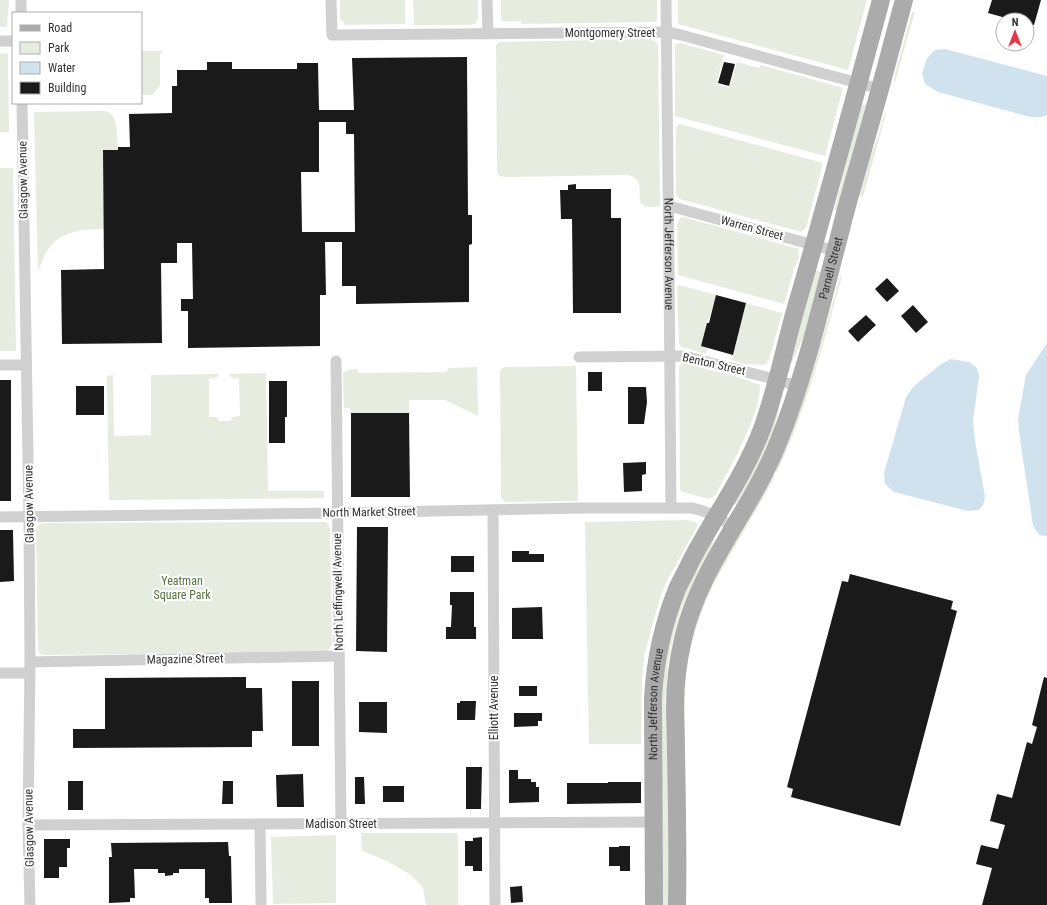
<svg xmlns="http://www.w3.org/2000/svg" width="1047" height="905" font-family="'Roboto Condensed',sans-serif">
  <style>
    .green { fill: #e6ecdf }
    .water { fill: #cfe2ee }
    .building { fill: #1a1a1a; fill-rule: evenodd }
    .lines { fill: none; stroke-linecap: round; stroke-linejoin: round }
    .street { stroke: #d0d0d0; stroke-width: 11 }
    .primary { stroke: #ababab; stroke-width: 18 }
    .labels { text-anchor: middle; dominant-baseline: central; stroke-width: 4; stroke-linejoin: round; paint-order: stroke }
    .street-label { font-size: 12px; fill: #333; stroke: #fff }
    .park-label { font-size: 12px; fill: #56703f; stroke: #fff }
  </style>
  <rect width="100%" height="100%" fill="#fff"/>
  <path class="green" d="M0,0H9L7,27H0Z
    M340,0H405V24L346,25L340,19Z
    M413,0H478V19L475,24L465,25H414Z
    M501,0H657V22L521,24V21H501Z
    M678,0H867L848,70L678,24Z
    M912,12H915L895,82L894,81L895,73Z
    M650,39L656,42L658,45L660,206C655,207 648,208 643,205C634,199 649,178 626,175L504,177L498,175L497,172L496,45L499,42Z
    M680,43L724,55L716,84L729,88L737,62L759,68L761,65L843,88L825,156L675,116V47L676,44Z
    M141,51H163L160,55V85L153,95H141Z
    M8,53L9,132H0V54Z
    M862,104L868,106L840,211L834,210Z
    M887,110L863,197L856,195C862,175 871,156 878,136C881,128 882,118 887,110Z
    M103,111C106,111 109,112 112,115C118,121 117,142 118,150L103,151L104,229C82,229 60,231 47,251C43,257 41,265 38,271L34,112Z
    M680,124L823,163L806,228L801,232L680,199L677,196L676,193V130L677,125Z
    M0,168H13L16,351H0Z
    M683,217L799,249L798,252L799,258L794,269L784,304L678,275L677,223L680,218Z
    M815,270L823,273L804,336L790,366L791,350Z
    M842,276C824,343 806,410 777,472L775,471L782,454L811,377L840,277Z
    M679,285L716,295L711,313L707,323L701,346L708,348L706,354L682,347L679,344L677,286Z
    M746,303L782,313L769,360L765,365L745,364L732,360Z
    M683,363L738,377L760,385C760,394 758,401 756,409C746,440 730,467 715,496L709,499L682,492L680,489L679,367Z
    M576,366L578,501L506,502C503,501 502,499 501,496L500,371L502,368L506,367Z
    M477,367L478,416L445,400H409V413H351L350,408H344L343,374C347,369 353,369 358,369L359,373L446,372L449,368Z
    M266,373L268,491H324V498L109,500L107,376L113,375L114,436L151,435V375L219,374C217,379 214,378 209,379V417H217L219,421H231L232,417L240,416L239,379L233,378L230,376L229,374Z
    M779,405C776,438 753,476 736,505L732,502Z
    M773,474L775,476L771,484L714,583C701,611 690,641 686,672C685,683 685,693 685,704V905L683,682L694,624L713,581Z
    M687,520L695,522L698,525L668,579L661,595L650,633L644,657L642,683L641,744H589L585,522Z
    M325,522L328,524L330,528L332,642C331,647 330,649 325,652L44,655L40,654L38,650L36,531L37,526L40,524L45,523Z
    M715,535L711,550L698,572L682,607L673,638L668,664L665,704L670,746L671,905H660L659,698L675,611Z
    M361,833H458V905H426L423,888L411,875L385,860L362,851Z
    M336,835V903L273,904L271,837Z"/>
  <path class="water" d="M945,49L1047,76V115L1042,117H1030L938,92L925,84L922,73L927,58L935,50Z
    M1047,343V536C1038,536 1037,533 1033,525L1020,439L1018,419L1026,375Z
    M951,359L969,362L977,368L979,376L973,421L975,441L985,497L983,505L979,510L968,511L894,492L885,484L884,473L906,397L914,386L941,364Z"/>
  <path class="building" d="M992,0H1041L1034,25L1027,24V20H1013L988,13Z
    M467,57L468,215H472V244L469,245V302L356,304V286H342V242H325L326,295H320V346L188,348V311H181V299H193L192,243H177V263H161L162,343L62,344L61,270L104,269L103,150H118V147H130L129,114L172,113V86H177V70H207V62H232V69H297V63H318L319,110H354L352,58ZM319,122H346V134H354L355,232H302L301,172H319Z
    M724,62L735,64L729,86L718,83Z
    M576,184V189H611V218H621V313H573L572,219H561L560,190H568V185Z
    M887,278L899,291L887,302L875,289Z
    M716,295L746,303L733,355L701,346L707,323H709Z
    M913,305L928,322L916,333L901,316Z
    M866,315L876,325L858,342L848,331Z
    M588,372H602V391H588Z
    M0,380H11V501H0Z
    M269,381H287V417H285V443H269Z
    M76,386H104V415H76Z
    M628,387H646L647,402L644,424H628Z
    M351,413H409L410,497H351Z
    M646,462V474L642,475V491L624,492L623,463Z
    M357,527H388L387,652L356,651Z
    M0,530H13L14,581L0,582Z
    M512,551H529V554H544V562H512Z
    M451,556H474V572H451Z
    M850,574L953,601L951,609L957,611L900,826L791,797L793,789L787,787L842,581L848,582Z
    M450,592H474V627H476V639H446V627H451L452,605H450Z
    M542,607L543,639H512V608Z
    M246,677V688H262L263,731H252V747L73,748V729H105V678Z
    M1044,677L1047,678V905H982L992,868L976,864L981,845L998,849L1005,825L990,821L997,794L1012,798L1027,742L1032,744L1037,727L1032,725Z
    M292,681H319V746H292Z
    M519,686H537V696H519Z
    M460,701H476L475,720H457V703H460Z
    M359,702H387V733L359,732Z
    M514,713H542V721H538V726L514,727Z
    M466,767H482L481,809H466Z
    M509,770H518V779H531V782H536V787H539V802L509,803Z
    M303,774L304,807H277L276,775Z
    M355,777H364L365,804H355Z
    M68,781H83V810H68Z
    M223,781H233V804H222Z
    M608,782H641V803L567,804V783H608Z
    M383,786H404V802H383Z
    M482,837V871H473V866H465V841H473V838Z
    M44,839H70V848H67V867H59V878H44Z
    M228,842L229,856H231L232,903H209V898H205V869H179V873H173V875L165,876V873H158V869H134L135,898H130V902L109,903V857H112L111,843Z
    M619,846H630V871H620V866H609V847H619Z
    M522,886L523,902L511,903L510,887Z"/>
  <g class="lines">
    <g class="street">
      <path d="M21,0V13"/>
      <path d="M331,0L332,35L667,32L681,35L880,89"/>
      <path d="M487,0L488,34"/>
      <path id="s1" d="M666,0C669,169 669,339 671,508"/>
      <path d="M0,41H13"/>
      <path d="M22,103L29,517L30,662L28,825L30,905"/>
      <path d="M669,206L836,251"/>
      <path d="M579,357L684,356L766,377L798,386"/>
      <path d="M336,361L341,824"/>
      <path d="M0,365H26"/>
      <path d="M493,510L495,905"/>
      <path d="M0,517L337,513L581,508H692C708,511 720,519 734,527"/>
      <path d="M30,662L339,656"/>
      <path d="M0,673H30"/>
      <path d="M260,824L261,905"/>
      <path d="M28,825L654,822"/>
    </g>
    <g class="primary">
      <path id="s2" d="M654,905L653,698C655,661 663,624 677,589C681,580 686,572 690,563C713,518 744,477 762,429C776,391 784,350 795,311C825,208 853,104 881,0"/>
      <path id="s3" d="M677,905C678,854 677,804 676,753C676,737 675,721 675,705C675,683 678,661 683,639C699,567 751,511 778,443C806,374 822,301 841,229C848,200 857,171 865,142C879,95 891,47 904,0"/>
    </g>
  </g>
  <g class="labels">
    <g class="street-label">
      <text x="610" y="33">Montgomery Street</text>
      <text transform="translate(23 180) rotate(-91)">Glasgow Avenue</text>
      <text transform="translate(752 228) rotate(15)">Warren Street</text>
      <text stroke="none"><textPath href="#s1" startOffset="254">North Jefferson Avenue</textPath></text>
      <text stroke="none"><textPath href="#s3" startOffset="668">Parnell Street</textPath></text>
      <text transform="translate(714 364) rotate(13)">Benton Street</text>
      <text transform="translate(29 504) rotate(-91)">Glasgow Avenue</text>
      <text transform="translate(369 512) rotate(-1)">North Market Street</text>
      <text transform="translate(338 592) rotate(-91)">North Leffingwell Avenue</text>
      <text transform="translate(185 659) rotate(-1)">Magazine Street</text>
      <text stroke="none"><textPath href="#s2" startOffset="201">North Jefferson Avenue</textPath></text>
      <text transform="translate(494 708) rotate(-90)">Elliott Avenue</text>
      <text x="341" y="824">Madison Street</text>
      <text transform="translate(29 828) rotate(-91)">Glasgow Avenue</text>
    </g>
    <g class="park-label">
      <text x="182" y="581">Yeatman<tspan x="182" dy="14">Square Park</tspan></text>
    </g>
  </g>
  <rect x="12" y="12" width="130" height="92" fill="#ffffff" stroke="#adadad"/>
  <rect x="20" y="25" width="20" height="6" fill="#ababab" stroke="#adadad"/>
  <text x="48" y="32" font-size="12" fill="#333333">Road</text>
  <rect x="20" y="42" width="20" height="12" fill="#e6ecdf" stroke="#adadad"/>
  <text x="48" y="52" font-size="12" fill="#333333">Park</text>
  <rect x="20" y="62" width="20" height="12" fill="#cfe2ee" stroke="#adadad"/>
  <text x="48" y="72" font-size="12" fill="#333333">Water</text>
  <rect x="20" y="82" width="20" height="12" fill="#1a1a1a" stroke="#adadad"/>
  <text x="48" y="92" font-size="12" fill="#333333">Building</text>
  <g transform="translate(1015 32)"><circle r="19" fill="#ffffff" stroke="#adadad"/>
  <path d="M0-3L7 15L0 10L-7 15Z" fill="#e63946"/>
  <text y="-6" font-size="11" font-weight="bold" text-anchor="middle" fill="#333333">N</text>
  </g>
</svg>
